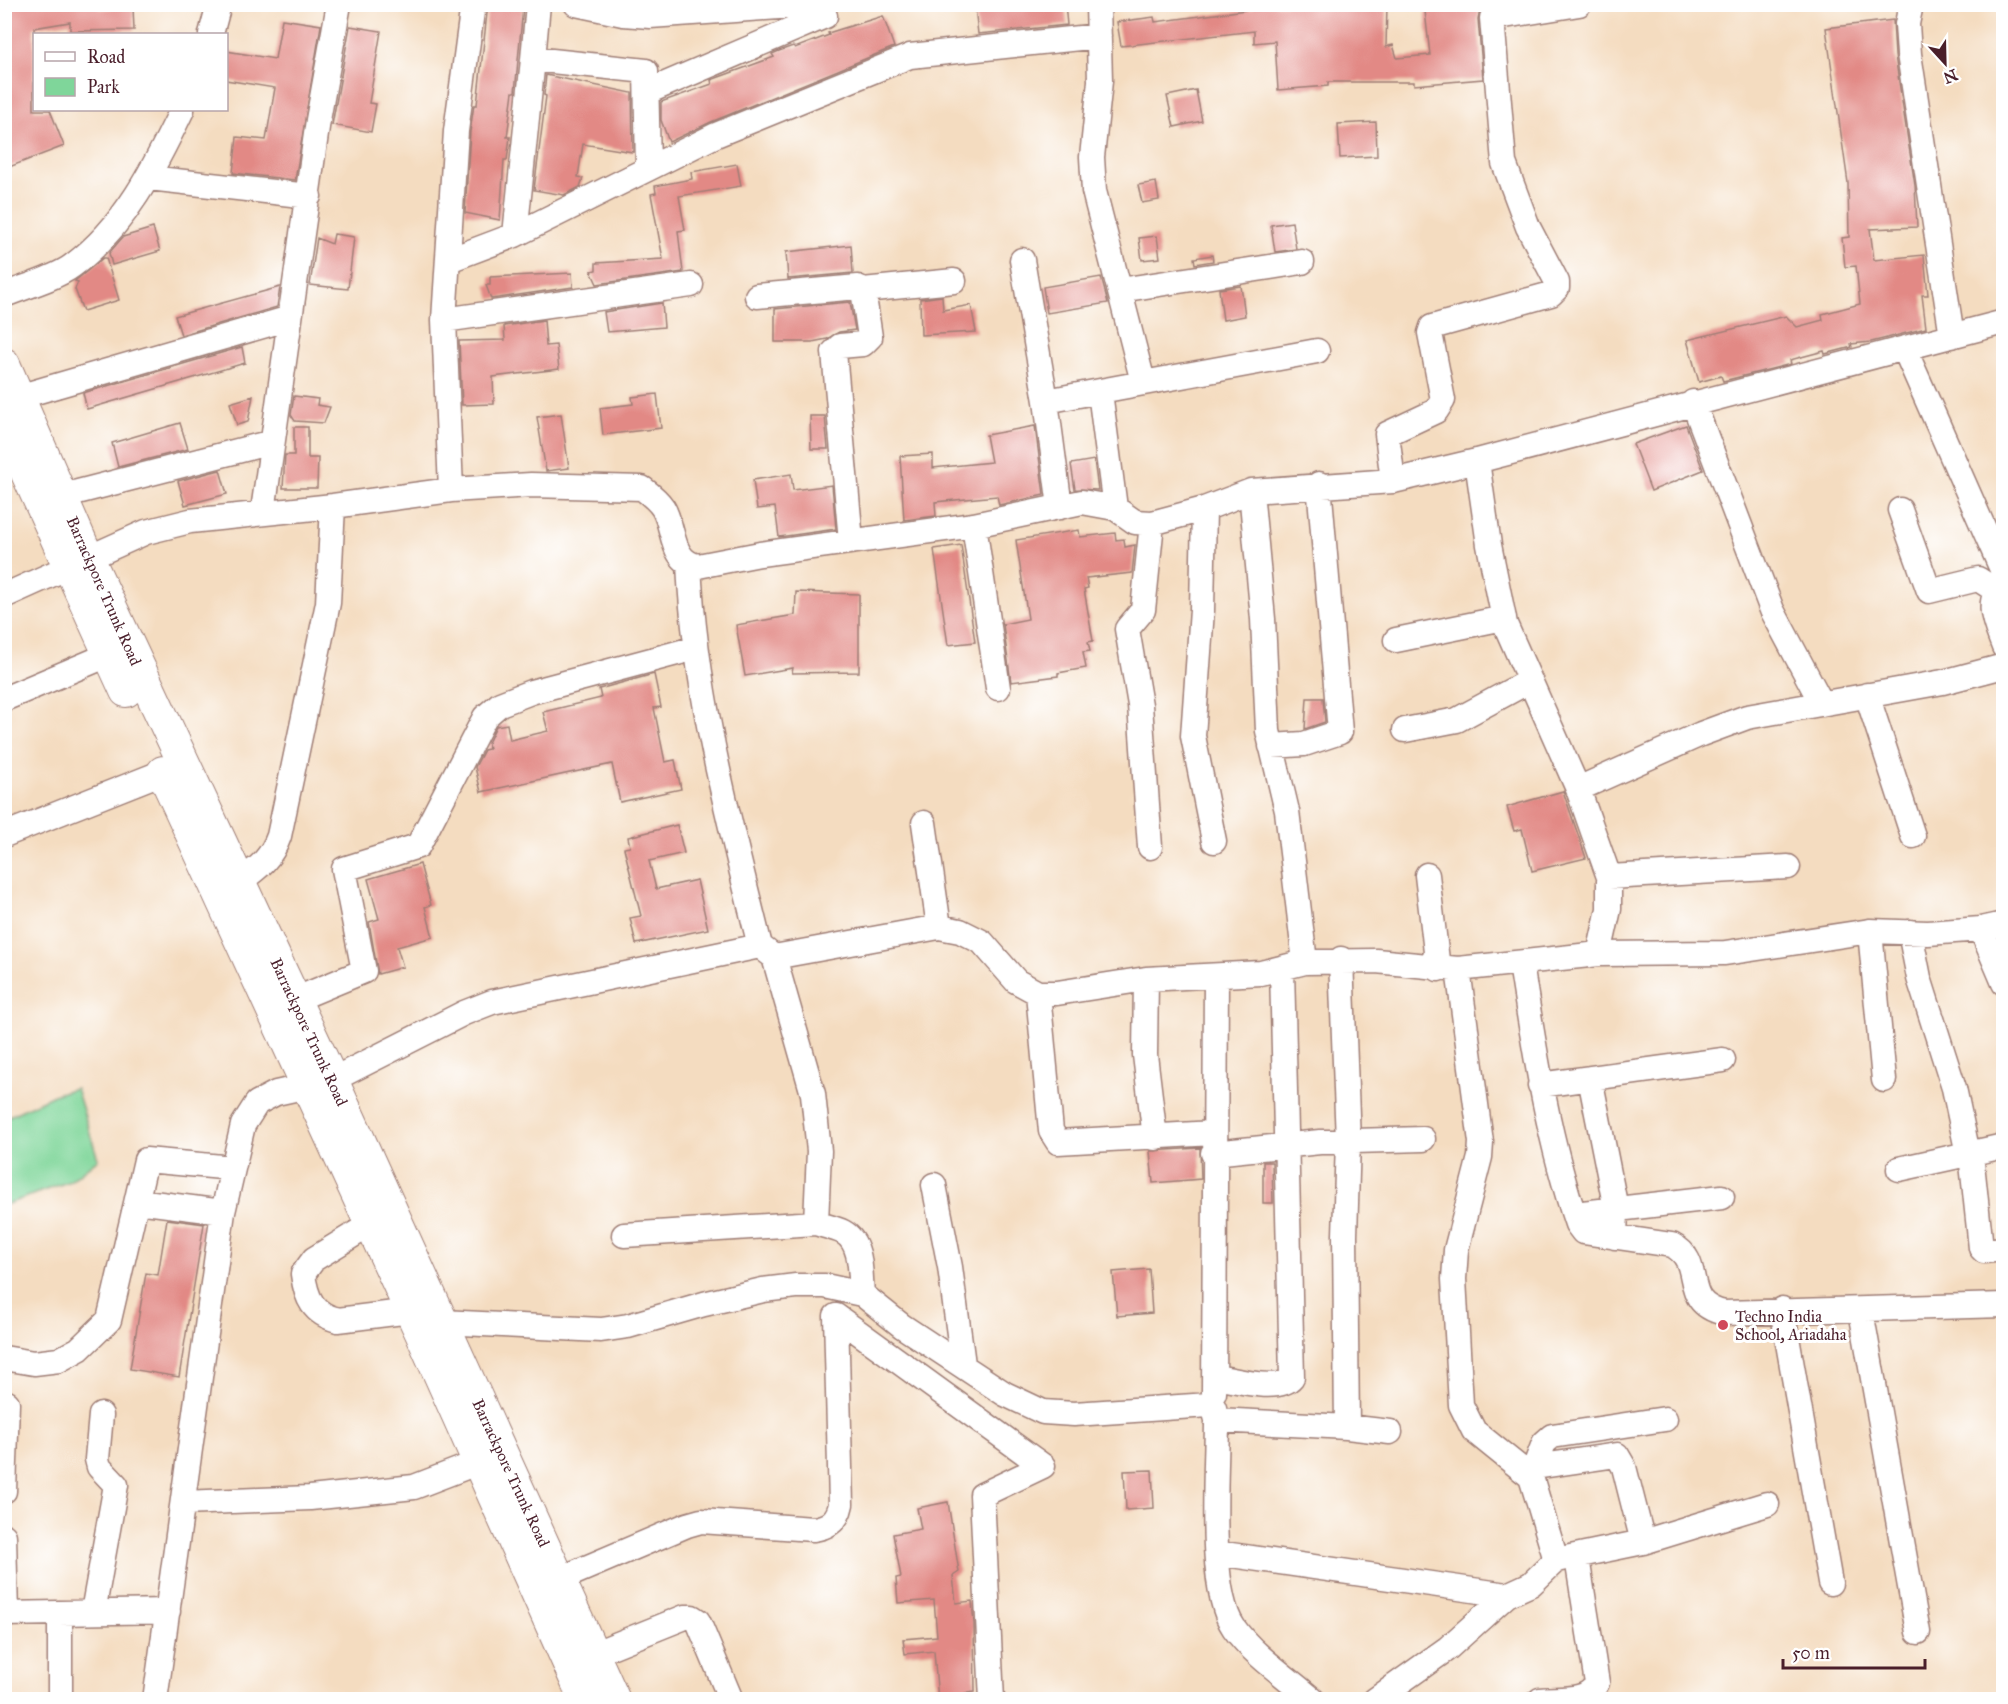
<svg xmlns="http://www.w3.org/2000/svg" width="2008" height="1704" font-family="'IM FELL Great Primer',serif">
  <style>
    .green { fill: #7fd69a; stroke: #647a62; stroke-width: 1.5 }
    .building { fill: #e28985 }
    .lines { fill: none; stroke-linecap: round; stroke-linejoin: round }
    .minor-casing { stroke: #9f7e76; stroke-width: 27 }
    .major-casing { stroke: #9f7e76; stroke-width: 34 }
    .minor { stroke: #fff; stroke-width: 24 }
    .major { stroke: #fff; stroke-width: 32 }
    .poi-dot { fill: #d1495b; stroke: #fff; stroke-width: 2 }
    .labels { text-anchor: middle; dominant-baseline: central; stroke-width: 6; stroke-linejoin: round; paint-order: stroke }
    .street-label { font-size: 16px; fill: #4a1f2b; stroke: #fff }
    .poi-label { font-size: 16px; fill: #4a1f2b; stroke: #fff; text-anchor: start }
  </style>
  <rect width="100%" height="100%" fill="#fff"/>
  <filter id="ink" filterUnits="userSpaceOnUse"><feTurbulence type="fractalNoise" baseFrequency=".0167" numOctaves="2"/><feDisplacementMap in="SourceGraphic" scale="12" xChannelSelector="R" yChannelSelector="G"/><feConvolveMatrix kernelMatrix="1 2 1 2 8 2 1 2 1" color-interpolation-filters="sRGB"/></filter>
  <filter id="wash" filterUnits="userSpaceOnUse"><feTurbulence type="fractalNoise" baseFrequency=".008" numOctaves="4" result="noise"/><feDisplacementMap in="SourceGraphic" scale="24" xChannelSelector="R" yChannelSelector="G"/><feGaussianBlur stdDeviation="1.35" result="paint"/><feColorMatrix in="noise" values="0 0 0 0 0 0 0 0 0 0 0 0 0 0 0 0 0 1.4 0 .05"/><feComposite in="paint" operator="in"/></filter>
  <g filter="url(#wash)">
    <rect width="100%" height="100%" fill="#f4dcc0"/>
    <path class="green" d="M76,1088L98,1159L70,1181L5,1205V1118L56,1094Z"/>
    <g id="blocks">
      <path class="building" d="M4,4H99V9L133,7L134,30L70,31V22L34,28V110H50L64,146L4,169V121L11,118L4,100Z
        M488,4L523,7L515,92H513L507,137H510L507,160H504L500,220L465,213L470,132L474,105H477Z
        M1000,4H1065L1067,25L978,34L975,7Z
        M1387,4L1386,47L1393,45L1397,58L1430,55L1425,11L1481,4L1478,19L1483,79L1414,85V82H1328V86L1278,90L1275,41L1254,43V31L1121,46L1117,22L1154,17L1155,22L1253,9V5Z
        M883,16L894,47L711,122L669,142L661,120V102L712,84L711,80L774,57L772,54L779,51L793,46L795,48L829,35L828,33Z
        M282,19L321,25L295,180L233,173L237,137L266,140L275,88L226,80V51L275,59Z
        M1893,20L1895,56L1915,186L1917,227L1870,229L1874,260L1924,255L1928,295H1922L1926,328L1871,342L1851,344L1852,347L1825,354L1824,351L1790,360L1791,364L1723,381L1721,376L1699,382L1687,340L1786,316L1797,327L1823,320L1822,314L1860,304L1856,266L1845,267L1842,238L1849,237L1848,183L1826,28Z
        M350,26L381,31L369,103L376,104L371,132L332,125Z
        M546,75L632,93L633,152L583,144L578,177L583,178L580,187L564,195L534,190L546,96L544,95Z
        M1196,90L1202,121L1174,127L1167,96Z
        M1376,122L1377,156L1340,158L1338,124Z
        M737,164L741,186L679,196L685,230L678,231L683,272L597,284L591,271L596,270V263L663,259L651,194L656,193L655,186L692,179L691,172Z
        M1156,182L1159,200L1142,203L1138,185Z
        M1292,222L1296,249L1275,252L1271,225Z
        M153,228L160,251L112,265L109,253L123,237Z
        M334,234L354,237L348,289L310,285L317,238L332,244Z
        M1157,236L1160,258L1142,260L1139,238Z
        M851,245L853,273L788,279L786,252Z
        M1212,255L1213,261L1195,264L1194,258Z
        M103,258H106L119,300L83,311L75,289L78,282L75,281Z
        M572,273L573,287L491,299L486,285H490V277Z
        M1101,277L1108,303L1047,313L1043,287Z
        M1241,286L1245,316L1223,320L1219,289Z
        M280,287L277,307L181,335L175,316Z
        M942,296L943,310L971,305L976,332L921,335L920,299Z
        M850,302L855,330L839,332L827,339L812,342H775V309Z
        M662,303L664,327L607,332L604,312Z
        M544,320L546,346L556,345L559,369L493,377L494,404L462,405L459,341L505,340L504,326Z
        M242,347L245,363L87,409L83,393Z
        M657,394L661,428L603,435L600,408L633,404L632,397Z
        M253,396L248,422L237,425L230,403Z
        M294,396L318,399L317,405L330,407L324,423L295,421L291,415Z
        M561,414L569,468L546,471L537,417Z
        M810,416H825L828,449H811Z
        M180,423L188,449L118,467L112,443Z
        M1686,425L1703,470L1651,491L1633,444Z
        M1035,426L1044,495L999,505L997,496L935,502L936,516L904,520L900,456L933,454V468L991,462L986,435Z
        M294,427H308V458H318L317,488H283L285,455H294Z
        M1094,460L1098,490L1075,489L1071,464Z
        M220,470L227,494L185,505L178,481Z
        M791,474L793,490L832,485L836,529L779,537L775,507L757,509L753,480Z
        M1079,530L1080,537L1115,533L1116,540L1124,539L1125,547L1135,545L1132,573L1086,578L1088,588L1084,589L1093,641L1088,642L1090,651L1083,652L1086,668L1058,673V676L1011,682L1003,624L1028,619L1016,540Z
        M961,545L975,642L948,645L934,549Z
        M796,592L859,594V672L792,673L793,668L745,676L736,625L795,615Z
        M654,674L661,707L654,708L665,762L675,760L681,789L620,802L612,764L481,792L475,767L484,750L489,749L488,743L496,726L507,724L510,740L548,731L543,712L601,698L599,689Z
        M1307,698H1323L1325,722L1305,729Z
        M1563,791L1586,858L1532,871L1522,829L1514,831L1507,807Z
        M677,825L684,853L649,861L656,889L697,880L708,929L636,944L630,918L641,916L624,848L630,847L628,837Z
        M420,864L431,905L425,907L433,937L397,947L403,967L378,974L369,922L379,919L368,879Z
        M1200,1148L1201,1179L1153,1183L1150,1151Z
        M1263,1162H1272L1273,1203H1263Z
        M167,1219L204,1224L179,1377L130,1369L146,1273L158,1275Z
        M1149,1269L1152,1313L1117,1316L1113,1272Z
        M1152,1470L1154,1508L1126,1510L1124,1471Z
        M948,1502L959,1572L953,1576L956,1603L972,1601L974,1624L975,1692L962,1694L963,1700H938L934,1651L905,1654L903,1639L937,1636L934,1600L898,1603L896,1578L901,1577L893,1534L921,1529L917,1508Z"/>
    </g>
  </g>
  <g filter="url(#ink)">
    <use href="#blocks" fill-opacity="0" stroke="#9f7e76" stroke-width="1.5"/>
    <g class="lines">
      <defs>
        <path id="minor" d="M576,4L623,14L650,16L822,4
          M1098,4L1100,81L1092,157L1094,191L1143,382
          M1911,4L1907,24L1909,54L1952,336
          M211,34L219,4
          M533,59L538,4
          M647,92L825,16
          M149,178L309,196
          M515,235L533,59L646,71L648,168
          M449,260L515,235L716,135L910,56L1099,36
          M1022,260L1046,401L1060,507
          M863,290L954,281
          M1120,290L1302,262
          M4,295C24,287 56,278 72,266C126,226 154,168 182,110
          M757,296L858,287L863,290L870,337L863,344L840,346L834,352L851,541
          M444,320L691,285
          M1905,350L2004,574
          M1100,392L1115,508
          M18,397L290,318
          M1046,401L1317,351
          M1693,402L1772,610L1822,704
          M1477,461L1489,545L1505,624L1578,789L1609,877V909L1599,954
          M1393,481L1387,434L1436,411L1443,400L1430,333L1432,327L1551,294L1557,288V282L1528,227L1504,163L1492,18L1579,4
          M451,490L444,320L456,131L473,4
          M1251,491L1263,619L1268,731L1287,811L1305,962
          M62,496L272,442
          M1204,509L1202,610L1193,736L1214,841
          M1900,510L1929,591L1978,579L1995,590
          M263,511L318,120L339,4
          M974,525L998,688
          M689,564C695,694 729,820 760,946L774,957L939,927L960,931L982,942L1016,981L1038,993H1057L1146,979L1261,973L1305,962L1376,961L1458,969L1599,954L1725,953L1870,931L1928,933L1981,929L2004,924
          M2004,583C1983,601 1996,625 2004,647
          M4,596L146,532L190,521L333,506L451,490L531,485L642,488C650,494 657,499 663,508C675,528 670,561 698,566L760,554L974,525L1082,502L1115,508L1135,522L1152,523L1204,509L1251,491L1393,481L1477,461L2004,322
          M1396,640L1504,618
          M1867,695L1913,836
          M4,699L108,655
          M1405,730L1457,720L1529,681
          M1271,746L1304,744L1340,732L1319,484
          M1578,789L1701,734L1747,717L1943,682L2004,666
          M924,823L939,927
          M4,835L163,772
          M1150,847L1140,705L1127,629L1143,610L1152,523
          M1427,875L1438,969
          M1609,877L1788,867
          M239,882C258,868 271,859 279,836L328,603L333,506
          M1981,929L2004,983
          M1870,931L1884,1080
          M1910,932L1919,978L1954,1088L1968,1154
          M774,957L813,1094L819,1151L816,1223
          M1341,959L1348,1141L1345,1235L1347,1427
          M1521,964C1535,1053 1548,1139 1577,1224L1583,1232L1672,1245C1707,1263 1677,1302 1724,1313L2004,1305
          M1458,969L1481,1142L1480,1157L1456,1250L1454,1279L1461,1405L1474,1431L1531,1477L1556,1560L1643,1542L1767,1504
          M1146,979L1145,1055L1155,1138
          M1038,993L1051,1131L1058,1142L1213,1133
          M294,1000L364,971L344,869L418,846L485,717L500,704L531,692L696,648
          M1590,1078L1616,1209L1615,1237
          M332,1080L464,1013L492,1002L760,946
          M1540,1085L1723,1060
          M1213,1153L1320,1142L1423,1139
          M1971,1154L1981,1248L1984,1251L2004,1249
          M1899,1169L2004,1146
          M934,1185L950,1267L963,1364
          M137,1201L223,1212
          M1574,1214L1722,1197
          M371,1224L314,1259L303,1274C306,1298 313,1314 338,1320L411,1311
          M624,1235L816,1223C824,1226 835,1228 843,1232C863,1243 860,1275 862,1294
          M1782,1309L1830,1583
          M1861,1311L1918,1632
          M836,1316L1043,1466L982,1495L992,1700
          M442,1322L601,1330L628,1326L704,1304L763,1290L796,1286H825L862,1294L902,1326L1005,1394L1043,1412L1074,1414L1209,1405L1214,1408L1217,1420C1217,1470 1207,1590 1234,1628C1254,1656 1287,1677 1313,1700
          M4,1358L34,1363L59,1360L79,1349L109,1320L146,1160L233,1168
          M1216,1377C1235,1380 1279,1393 1292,1377L1282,969
          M1214,1393L1216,976
          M1217,1420L1347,1427L1390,1432
          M1535,1467L1617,1455L1624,1467L1643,1542
          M1531,1477L1544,1443L1552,1436L1665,1419
          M4,1491L7,1403
          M183,1503L310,1498L414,1487L479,1462
          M4,1536L6,1614
          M1217,1553L1507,1595L1448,1648L1375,1700
          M560,1579L687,1525L701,1521L813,1529C829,1527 838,1520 841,1504L836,1316
          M1507,1595L1531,1584L1556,1560
          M93,1612L116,1485L99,1467L97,1459L101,1415
          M60,1613V1700
          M4,1614L168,1611
          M593,1654L685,1617H692L698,1621L731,1700
          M155,1700L223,1212L243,1125L257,1103L276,1093L308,1086
          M1540,1700C1560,1698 1587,1703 1597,1683L1577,1558"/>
        <path id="major" d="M4,364L87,556L332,1080L614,1700
          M4,423L126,691
          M163,772L421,1333L585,1700"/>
      </defs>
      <use href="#minor" class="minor-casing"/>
      <use href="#major" class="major-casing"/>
      <use href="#minor" class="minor"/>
      <use href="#major" class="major"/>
    </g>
  </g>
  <circle class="poi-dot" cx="1723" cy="1325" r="6"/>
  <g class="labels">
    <g class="street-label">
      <text transform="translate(104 591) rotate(66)">Barrackpore Trunk Road</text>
      <text transform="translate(309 1032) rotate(65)">Barrackpore Trunk Road</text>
      <text transform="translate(511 1473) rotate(65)">Barrackpore Trunk Road</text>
    </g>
    <g class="poi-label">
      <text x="1735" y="1316">Techno India<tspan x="1735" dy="18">School, Ariadaha</tspan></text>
    </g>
  </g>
  <rect width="2008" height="1704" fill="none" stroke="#fff" stroke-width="24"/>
  <rect x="33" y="33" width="195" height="78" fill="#ffffff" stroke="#b7a5aa" stroke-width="1.5"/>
  <rect x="45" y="52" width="30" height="9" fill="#ffffff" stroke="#b7a5aa" stroke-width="1.5"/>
  <text x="87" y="63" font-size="18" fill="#4a1f2b">Road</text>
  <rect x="45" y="78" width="30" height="18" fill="#7fd69a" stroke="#b7a5aa" stroke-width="1.5"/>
  <text x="87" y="93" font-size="18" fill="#4a1f2b">Park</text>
  <g transform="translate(1945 63) rotate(158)" stroke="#ffffff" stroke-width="4.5" paint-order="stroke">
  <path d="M0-4.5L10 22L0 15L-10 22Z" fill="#4a1f2b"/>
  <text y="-9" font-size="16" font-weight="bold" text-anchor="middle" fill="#4a1f2b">N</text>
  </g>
  <path d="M1783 1659v9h142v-9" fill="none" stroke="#4a1f2b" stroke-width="3"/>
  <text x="1792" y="1659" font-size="18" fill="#4a1f2b" stroke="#ffffff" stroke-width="4.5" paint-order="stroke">50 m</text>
</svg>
